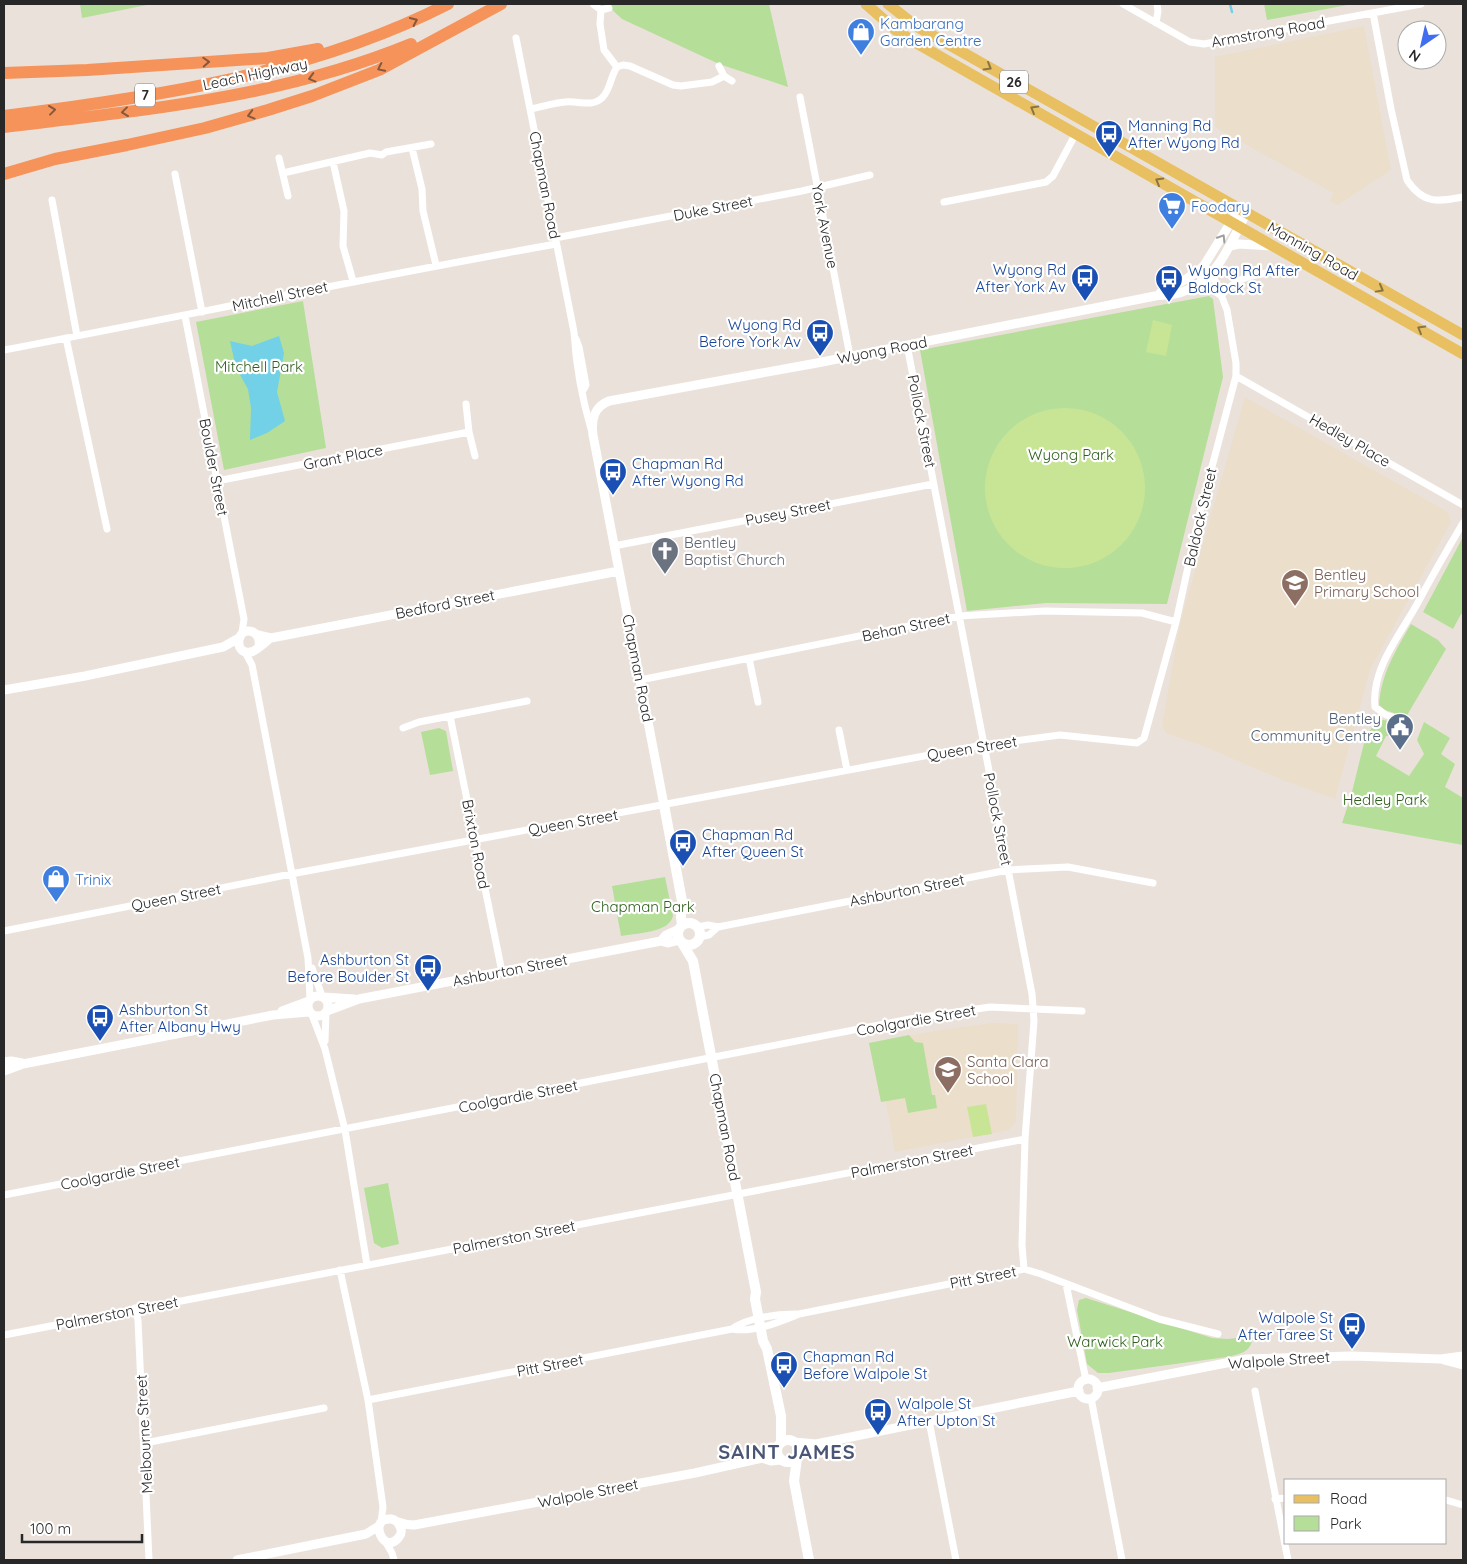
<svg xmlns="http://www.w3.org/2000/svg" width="1467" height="1564" font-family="Quicksand,sans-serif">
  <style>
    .education { fill: #ebdeca }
    .green { fill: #b5de99 }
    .pitch { fill: #c8e595 }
    .water { fill: #72d0e7 }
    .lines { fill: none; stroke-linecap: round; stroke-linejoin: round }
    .stream { stroke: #72d0e7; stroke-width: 2.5 }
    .minor { stroke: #fff; stroke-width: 7 }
    .tertiary { stroke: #fff; stroke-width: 9 }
    .secondary { stroke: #fff; stroke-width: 10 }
    .primary { stroke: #e9c061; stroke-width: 11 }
    .motorway { stroke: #f5935a; stroke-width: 12 }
    .oneway { stroke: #84583e }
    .oneway2 { stroke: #887444 }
    .oneway3 { stroke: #9e9e9e }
    .labels { text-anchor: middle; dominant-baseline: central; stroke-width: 4.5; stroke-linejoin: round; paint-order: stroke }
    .shield { fill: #fff; stroke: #686868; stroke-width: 1 }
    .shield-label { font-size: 14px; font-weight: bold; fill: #282828 }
    .shop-label { font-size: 15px; fill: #366cbe; stroke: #fff; text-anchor: start }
    .street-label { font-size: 15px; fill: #282828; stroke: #fff }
    .transit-label { font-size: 15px; fill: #164399; stroke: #fff; text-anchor: start }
    .park-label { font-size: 15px; fill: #2f601d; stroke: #fff }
    .worship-label { font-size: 15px; fill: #5b616d; stroke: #fff; text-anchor: start }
    .education-label { font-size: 15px; fill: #785e54; stroke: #fff; text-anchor: start }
    .service-label { font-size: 15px; fill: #4e5e75; stroke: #fff; text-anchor: end }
    .district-label { font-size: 20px; font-weight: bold; letter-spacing: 1px; fill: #4b5676; stroke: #fff }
  </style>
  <rect width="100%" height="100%" fill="#eae2da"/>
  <path class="education" d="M1364,26L1391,170L1338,205L1330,201L1333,193L1215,127V57Z
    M1245,397L1448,512L1451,522L1370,670L1335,799L1285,781L1203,746L1166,733L1162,726L1180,623Z
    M992,1023L1018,1024L1016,1122L1009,1130L895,1152L886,1102H881L869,1043L941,1030Z"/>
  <path class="green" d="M80,4H152L82,18Z
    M606,4H769L788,87L719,64L622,19Z
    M1264,4H1353L1267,20Z
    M1209,296L1213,299L1223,377L1167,604L1046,603L967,611L920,350Z
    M303,301L326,448L224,470L196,322Z
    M1463,537V615L1461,614L1453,629L1423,612Z
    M1411,624L1438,640L1446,649L1406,717L1385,710L1379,705C1381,674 1396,650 1411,624Z
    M1376,719L1403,723L1398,736H1386L1376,756L1409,776L1424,754L1417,740L1424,722L1450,738L1441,754L1455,764L1445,787L1463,798V845L1342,823L1351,796L1364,743Z
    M439,728L446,731L453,771L430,775L421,732Z
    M665,877L673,916C669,933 637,933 621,936L612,886Z
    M909,1035L915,1042L923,1043L932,1095H935L937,1108L908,1113L905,1098L881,1102L869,1043Z
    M388,1183L399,1244L382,1248L374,1243L364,1188Z
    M1086,1298L1212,1338L1228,1339L1253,1336C1252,1352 1240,1354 1227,1357L1109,1373H1098L1087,1364L1077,1310L1079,1300Z"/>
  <path class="pitch" d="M1153,320L1172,325L1166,356L1146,352Z
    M985 488a80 80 0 1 1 160 0a80 80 0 1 1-160 0Z
    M986,1104L992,1134L973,1137L967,1107Z"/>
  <path class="water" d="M279,336L284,353L277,392L285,421L267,433L250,440L251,408L248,389L236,368L230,341L252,346Z"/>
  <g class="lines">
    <path class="stream" d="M1230,4L1232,12"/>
    <path class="minor" d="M1123,4L1190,42L1204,44L1421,4
      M594,5L601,10L609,8
      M601,10L600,24L604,50L617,67
      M1373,13L1391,109L1407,180C1423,204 1437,202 1463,197
      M1156,23L1158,11L1157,4
      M516,38L574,332C576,365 582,398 591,429
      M719,66L724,76L732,81
      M617,67L623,65L630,66L673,85L681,86L712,82L724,76
      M800,97L850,356
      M530,109C542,107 553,103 565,102C577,100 591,108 602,98C611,89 610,77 617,67
      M412,148L422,189L423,211L436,265
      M279,158L288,196
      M333,162L344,211L343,246L353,281
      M283,173L370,153L382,155L386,152L431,144
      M175,174L202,312
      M52,200L77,336
      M944,202L1046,182L1053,176L1076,133
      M555,238L802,191L870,175
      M1201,278L1210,288L1220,295
      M1221,296C1238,275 1255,275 1280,271
      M185,316L244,619L242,633
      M66,338L107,529
      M576,339L579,347L586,385L584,389L581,386
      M907,345L1032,994L1034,1021L1025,1139L1022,1245L1024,1269
      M4,350C188,315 371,277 556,244
      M1236,376L1463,505
      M466,404L469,432L475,456
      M217,481L469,432
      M614,546L933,484
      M245,652L252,665L308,958L310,999
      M749,658L758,702
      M640,680L959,616L1045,611L1142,613L1176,622
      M450,716L502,972
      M1399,719L1386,715L1375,707C1371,670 1399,636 1416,606C1431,578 1447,550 1463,523
      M403,728L419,722L527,701
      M839,730L847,770
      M697,927L708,925L718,927L1008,870L1068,867L1153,883
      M4,931L291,874L983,745L1060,735L1137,743L1144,738L1176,622L1200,512L1236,376V363L1227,310L1216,282L1203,267
      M699,937L709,935L718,927
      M312,968L322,996
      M312,1015L325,1049L345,1130L367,1265
      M325,1041L326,1012
      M4,1195L910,1019L990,1007L1082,1011
      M340,1270L368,1400L383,1507L381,1523
      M1066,1284L1086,1380
      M135,1308L138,1320L149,1560
      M732,1329C746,1318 777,1314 796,1314
      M4,1335L1025,1139
      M1255,1391L1288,1560
      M1091,1398L1122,1560
      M368,1400L732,1329C754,1333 779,1322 799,1314L1024,1269L1041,1274L1159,1319L1218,1334
      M929,1421L956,1560
      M145,1443L324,1408
      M1275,1499L1286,1498
      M1446,1500L1463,1505
      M385,1541L392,1553L394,1560"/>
    <path class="tertiary" d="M1230,246L1239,244L1272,246
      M1160,293L1188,278L1203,267L1239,209
      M258,635L271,638L619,571
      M259,646C260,640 259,635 253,632C236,625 233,656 251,652C256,651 266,641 271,638
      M4,690L85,676L223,647L239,638
      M664,805L593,435C591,419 594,407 609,401L817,363L1155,296C1164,295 1174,295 1182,292C1218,281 1230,243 1246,214
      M661,941L666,935L679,929
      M308 1006a10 10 0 1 1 20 0a10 10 0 1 1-20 0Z
      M323,997L354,999
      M282,1011L309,1001
      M327,1011L359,999L661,941L668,943L680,940
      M4,1062L11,1061L22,1063
      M4,1071L23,1064L273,1015L309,1012
      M1444,1360L1463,1365
      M1078 1389a10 10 0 1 1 20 0a10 10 0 1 1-20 0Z
      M1097,1388L1247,1359L1352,1356L1441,1359L1463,1356
      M794,1442L816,1444
      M799,1455L816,1444L1079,1391
      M762,1458L771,1461L781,1460
      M398,1523C401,1528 403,1532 399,1537C384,1557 367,1517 391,1519C396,1520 394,1521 398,1522C403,1524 409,1525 414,1525L695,1473L762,1458L777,1449
      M237,1560L366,1534L379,1526"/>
    <path class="secondary" d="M664,805L682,901L681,917L682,925
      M678 934a11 11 0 1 1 22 0a11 11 0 1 1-22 0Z
      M682,943L693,961L756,1292L755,1299L763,1341L767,1349L781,1416V1443
      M777 1451a11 11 0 1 1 22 0a11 11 0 1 1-22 0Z
      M797,1458L794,1481L809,1560"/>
    <path class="primary" d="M866,4L897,31L911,40L1463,354
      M888,4L916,26L1463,335"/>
    <path class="motorway" d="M4,73L87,70L268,58L318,49
      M4,116C155,97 311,74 448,4
      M4,127C144,110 279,98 411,44
      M4,174L55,159L127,145L205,128L268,110L312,96L379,70L501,4"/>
  </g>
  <defs><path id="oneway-chevron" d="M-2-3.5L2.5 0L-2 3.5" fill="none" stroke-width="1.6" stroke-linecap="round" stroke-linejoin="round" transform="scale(1.25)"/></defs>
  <g class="oneway">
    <use href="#oneway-chevron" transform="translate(414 21) rotate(-25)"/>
    <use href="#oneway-chevron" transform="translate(206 62) rotate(-3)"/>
    <use href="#oneway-chevron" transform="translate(381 68) rotate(154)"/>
    <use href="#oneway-chevron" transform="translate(312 78) rotate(165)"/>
    <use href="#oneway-chevron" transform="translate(52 110) rotate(-7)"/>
    <use href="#oneway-chevron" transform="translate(125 112) rotate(173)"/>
    <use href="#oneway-chevron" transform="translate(251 115) rotate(165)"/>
  </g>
  <g class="oneway2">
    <use href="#oneway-chevron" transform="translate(988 67) rotate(30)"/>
    <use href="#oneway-chevron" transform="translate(1034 109) rotate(-150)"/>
    <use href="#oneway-chevron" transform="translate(1159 181) rotate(-150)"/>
    <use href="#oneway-chevron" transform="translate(1380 289) rotate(29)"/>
    <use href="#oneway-chevron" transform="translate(1421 329) rotate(-150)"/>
  </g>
  <use class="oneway3" href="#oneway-chevron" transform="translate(1222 238) rotate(-58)"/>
  <defs>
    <symbol id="shop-pin" viewBox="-11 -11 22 30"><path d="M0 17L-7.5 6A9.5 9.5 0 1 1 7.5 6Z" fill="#3f7fe0" stroke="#fff"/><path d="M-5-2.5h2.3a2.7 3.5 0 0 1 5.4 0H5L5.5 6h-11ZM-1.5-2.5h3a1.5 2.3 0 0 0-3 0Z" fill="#fff"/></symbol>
    <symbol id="bus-pin" viewBox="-11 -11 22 30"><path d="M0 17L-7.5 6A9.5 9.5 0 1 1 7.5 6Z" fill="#1a4fb4" stroke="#fff"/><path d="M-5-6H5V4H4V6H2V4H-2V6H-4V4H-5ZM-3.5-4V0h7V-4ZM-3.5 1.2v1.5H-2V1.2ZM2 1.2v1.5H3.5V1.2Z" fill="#fff"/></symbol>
    <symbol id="supermarket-pin" viewBox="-11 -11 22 30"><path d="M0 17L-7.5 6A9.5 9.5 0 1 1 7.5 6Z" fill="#3f7fe0" stroke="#fff"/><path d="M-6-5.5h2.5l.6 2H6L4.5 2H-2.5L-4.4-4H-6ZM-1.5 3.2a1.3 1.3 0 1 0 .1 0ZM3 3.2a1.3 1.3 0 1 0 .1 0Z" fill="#fff"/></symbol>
    <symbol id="church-pin" viewBox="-11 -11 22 30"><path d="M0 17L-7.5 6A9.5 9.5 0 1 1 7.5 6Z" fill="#6b7280" stroke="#fff"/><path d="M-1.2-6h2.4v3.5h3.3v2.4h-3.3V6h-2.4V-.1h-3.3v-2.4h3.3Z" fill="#fff"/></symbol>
    <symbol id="school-pin" viewBox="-11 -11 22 30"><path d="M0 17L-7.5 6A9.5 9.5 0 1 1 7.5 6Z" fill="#8d6e63" stroke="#fff"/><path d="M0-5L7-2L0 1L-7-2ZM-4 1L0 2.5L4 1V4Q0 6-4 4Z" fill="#fff"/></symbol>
    <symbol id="civic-pin" viewBox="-11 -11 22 30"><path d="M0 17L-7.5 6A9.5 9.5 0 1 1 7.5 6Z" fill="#5c6f8a" stroke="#fff"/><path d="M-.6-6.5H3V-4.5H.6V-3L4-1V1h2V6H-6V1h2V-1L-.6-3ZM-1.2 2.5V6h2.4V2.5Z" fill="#fff"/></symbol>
  </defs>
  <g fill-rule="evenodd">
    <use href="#shop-pin" x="845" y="16" width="32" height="43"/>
    <use href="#bus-pin" x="1093" y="118" width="32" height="43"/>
    <use href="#supermarket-pin" x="1156" y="190" width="32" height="43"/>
    <use href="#bus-pin" x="1069" y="262" width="32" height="43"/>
    <use href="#bus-pin" x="1153" y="263" width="32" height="43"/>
    <use href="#bus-pin" x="804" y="317" width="32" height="43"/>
    <use href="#bus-pin" x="597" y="456" width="32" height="43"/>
    <use href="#church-pin" x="649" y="535" width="32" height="43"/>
    <use href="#school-pin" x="1279" y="567" width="32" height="43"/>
    <use href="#civic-pin" x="1384" y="711" width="32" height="43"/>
    <use href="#bus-pin" x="667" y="827" width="32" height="43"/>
    <use href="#shop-pin" x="40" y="863" width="32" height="43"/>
    <use href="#bus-pin" x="412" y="952" width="32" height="43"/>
    <use href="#bus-pin" x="84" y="1002" width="32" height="43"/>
    <use href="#school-pin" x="932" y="1054" width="32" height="43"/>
    <use href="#bus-pin" x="1336" y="1310" width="32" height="43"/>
    <use href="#bus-pin" x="768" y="1349" width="32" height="43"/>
    <use href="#bus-pin" x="862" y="1396" width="32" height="43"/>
  </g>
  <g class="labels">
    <g class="shield">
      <rect x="1000" y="70.5" width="28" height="23" rx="4"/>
      <rect x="135" y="83.5" width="20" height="23" rx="4"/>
    </g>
    <g class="shield-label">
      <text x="1014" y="82">26</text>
      <text x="145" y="95">7</text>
    </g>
    <g class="shop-label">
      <text x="880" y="23">Kambarang<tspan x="880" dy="17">Garden Centre</tspan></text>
      <text x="1191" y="206">Foodary</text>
      <text x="75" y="879">Trinix</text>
    </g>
    <g class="street-label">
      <text transform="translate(1268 32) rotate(-10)">Armstrong Road</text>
      <text transform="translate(255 74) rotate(-12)">Leach Highway</text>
      <text transform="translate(545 185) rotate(79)">Chapman Road</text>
      <text transform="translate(713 208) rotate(-11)">Duke Street</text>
      <text transform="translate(825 226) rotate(79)">York Avenue</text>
      <text transform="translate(1313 251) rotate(30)">Manning Road</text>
      <text transform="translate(280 296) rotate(-12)">Mitchell Street</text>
      <text transform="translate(882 350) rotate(-11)">Wyong Road</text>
      <text transform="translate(922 421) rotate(79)">Pollock Street</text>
      <text transform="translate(1350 440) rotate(30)">Hedley Place</text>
      <text transform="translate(343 457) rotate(-11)">Grant Place</text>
      <text transform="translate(214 467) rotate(79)">Boulder Street</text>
      <text transform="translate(788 512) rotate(-11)">Pusey Street</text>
      <text transform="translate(1200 517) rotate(-77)">Baldock Street</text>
      <text transform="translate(445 604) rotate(-11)">Bedford Street</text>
      <text transform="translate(906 627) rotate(-12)">Behan Street</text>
      <text transform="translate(638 668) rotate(79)">Chapman Road</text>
      <text transform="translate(972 748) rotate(-9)">Queen Street</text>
      <text transform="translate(998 819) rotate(79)">Pollock Street</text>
      <text transform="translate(573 822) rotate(-10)">Queen Street</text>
      <text transform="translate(476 844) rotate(79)">Brixton Road</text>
      <text transform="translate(907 890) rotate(-11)">Ashburton Street</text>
      <text transform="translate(176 897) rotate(-11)">Queen Street</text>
      <text transform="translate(510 970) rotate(-11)">Ashburton Street</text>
      <text transform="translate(916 1020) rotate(-10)">Coolgardie Street</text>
      <text transform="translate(518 1096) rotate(-11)">Coolgardie Street</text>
      <text transform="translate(725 1127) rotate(79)">Chapman Road</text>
      <text transform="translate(912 1161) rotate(-11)">Palmerston Street</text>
      <text transform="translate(120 1173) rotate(-11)">Coolgardie Street</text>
      <text transform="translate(514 1237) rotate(-11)">Palmerston Street</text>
      <text transform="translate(983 1277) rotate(-11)">Pitt Street</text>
      <text transform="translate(117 1313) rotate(-11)">Palmerston Street</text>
      <text transform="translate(1279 1360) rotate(-4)">Walpole Street</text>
      <text transform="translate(550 1365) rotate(-11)">Pitt Street</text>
      <text transform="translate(144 1434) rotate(-93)">Melbourne Street</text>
      <text transform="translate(588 1493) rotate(-11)">Walpole Street</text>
    </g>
    <g class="transit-label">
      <text x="1128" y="125">Manning Rd<tspan x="1128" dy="17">After Wyong Rd</tspan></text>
      <text x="1066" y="269" text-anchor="end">Wyong Rd<tspan x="1066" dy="17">After York Av</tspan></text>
      <text x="1188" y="270">Wyong Rd After<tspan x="1188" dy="17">Baldock St</tspan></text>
      <text x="801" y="324" text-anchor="end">Wyong Rd<tspan x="801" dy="17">Before York Av</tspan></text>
      <text x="632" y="463">Chapman Rd<tspan x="632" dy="17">After Wyong Rd</tspan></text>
      <text x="702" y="834">Chapman Rd<tspan x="702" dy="17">After Queen St</tspan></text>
      <text x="409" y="959" text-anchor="end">Ashburton St<tspan x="409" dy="17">Before Boulder St</tspan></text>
      <text x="119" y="1009">Ashburton St<tspan x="119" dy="17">After Albany Hwy</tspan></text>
      <text x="1333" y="1317" text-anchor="end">Walpole St<tspan x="1333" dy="17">After Taree St</tspan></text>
      <text x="803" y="1356">Chapman Rd<tspan x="803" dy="17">Before Walpole St</tspan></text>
      <text x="897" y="1403">Walpole St<tspan x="897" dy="17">After Upton St</tspan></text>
    </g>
    <g class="park-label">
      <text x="259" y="366">Mitchell Park</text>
      <text x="1071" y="454">Wyong Park</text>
      <text x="1385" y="799">Hedley Park</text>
      <text x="643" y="906">Chapman Park</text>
      <text x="1115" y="1341">Warwick Park</text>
    </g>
    <g class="worship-label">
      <text x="684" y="542">Bentley<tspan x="684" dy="17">Baptist Church</tspan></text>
    </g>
    <g class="education-label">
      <text x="1314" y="574">Bentley<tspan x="1314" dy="17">Primary School</tspan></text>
      <text x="967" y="1061">Santa Clara<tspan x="967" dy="17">School</tspan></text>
    </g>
    <g class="service-label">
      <text x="1381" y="718">Bentley<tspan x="1381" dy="17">Community Centre</tspan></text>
    </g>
    <g class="district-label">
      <text x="787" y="1451">SAINT JAMES</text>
    </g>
  </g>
  <rect width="1467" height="1564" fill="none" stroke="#282828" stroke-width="10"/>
  <rect x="1284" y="1479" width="162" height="65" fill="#ffffff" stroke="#a9a9a9"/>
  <rect x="1294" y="1495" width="25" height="8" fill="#e9c061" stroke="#a9a9a9"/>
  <text x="1330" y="1504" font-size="15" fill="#282828">Road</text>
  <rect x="1294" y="1516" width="25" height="15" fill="#b5de99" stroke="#a9a9a9"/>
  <text x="1330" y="1529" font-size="15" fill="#282828">Park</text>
  <g transform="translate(1422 45) rotate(214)"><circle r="24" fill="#ffffff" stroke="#a9a9a9"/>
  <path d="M0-4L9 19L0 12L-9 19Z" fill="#416df0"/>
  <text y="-8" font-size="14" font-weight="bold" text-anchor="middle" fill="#282828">N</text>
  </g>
  <path d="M22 1534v8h120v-8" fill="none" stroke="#282828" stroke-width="2.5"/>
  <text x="30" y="1534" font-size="15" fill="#282828" stroke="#ffffff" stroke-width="4" paint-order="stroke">100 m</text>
</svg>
